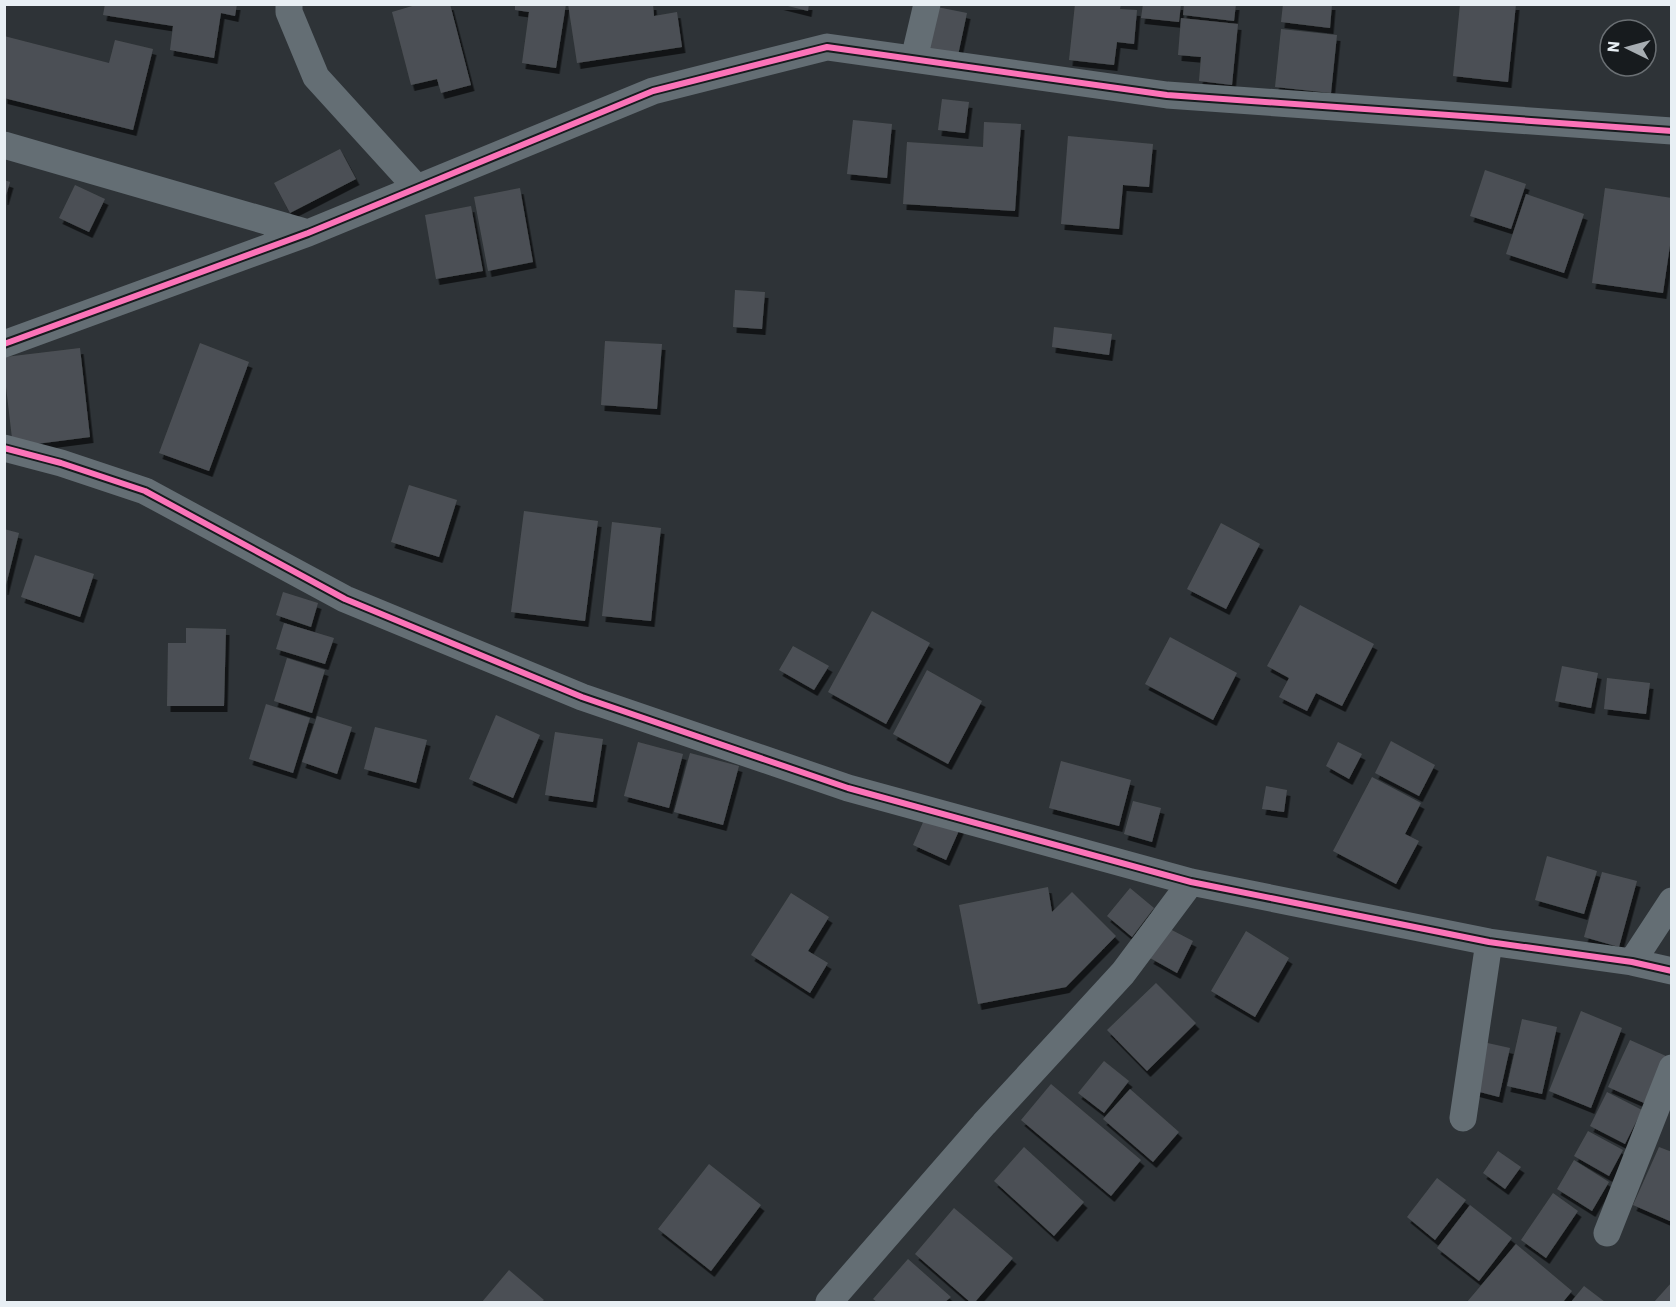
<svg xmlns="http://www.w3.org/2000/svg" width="1676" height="1307" font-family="'IBM Plex Sans',sans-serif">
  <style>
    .building { fill: #4c5054; filter: url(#shadow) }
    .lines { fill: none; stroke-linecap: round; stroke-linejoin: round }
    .minor { stroke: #646e74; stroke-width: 27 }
    .cycleway-casing { stroke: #171b1e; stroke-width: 10 }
    .cycleway { stroke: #fb73b8; stroke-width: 6 }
  </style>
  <defs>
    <filter id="shadow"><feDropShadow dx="3.5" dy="6" stdDeviation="0" flood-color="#0009"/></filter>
  </defs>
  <rect width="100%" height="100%" fill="#2e3337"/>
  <path class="building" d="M105,4H237L235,16L221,13L214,58L170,50L173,26L103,15Z
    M419,4H450L471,85L441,93L437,79L411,85L392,12Z
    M515,4H566L556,68L522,63L529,12L515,10Z
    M568,4H653L654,16L677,12L682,47L577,63Z
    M780,4H809L808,11Z
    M1075,4H1121L1120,9L1137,10L1134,44L1117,42L1114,65L1069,60Z
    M1143,4H1181L1179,22L1141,18Z
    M1184,4H1236L1234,21L1183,15Z
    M1283,4H1332L1330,28L1281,22Z
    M1460,4H1516L1508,82L1453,76Z
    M932,6L967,13L957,60L923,53Z
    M1181,18L1238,24L1232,85L1199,81L1201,57L1178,55Z
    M1281,29L1337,35L1331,93L1275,87Z
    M4,36L109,63L115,40L153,49L133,130L4,98Z
    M942,99L969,102L965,133L938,130Z
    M853,120L892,124L887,178L847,174Z
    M984,122L1021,124L1015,211L903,204L907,142L983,147Z
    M1068,136L1153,144L1149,187L1123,185L1119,229L1061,224Z
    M340,149L356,179L290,213L274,183Z
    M1485,170L1526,184L1511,229L1470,216Z
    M4,180L10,182L5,199H4Z
    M75,185L105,199L89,232L59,218Z
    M520,188L533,262L488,271L474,197Z
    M1605,188L1672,198V232L1663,293L1592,283Z
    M1526,194L1584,214L1564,273L1506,254Z
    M471,206L483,271L436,279L425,215Z
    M735,290L765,292L762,329L733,327Z
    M1054,327L1112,334L1109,355L1052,347Z
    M605,341L662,344L657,409L601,405Z
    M200,343L249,362L209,471L159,453Z
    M80,348L90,437L13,447L5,378V357Z
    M409,485L457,500L439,557L391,542Z
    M524,511L598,521L585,621L511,612Z
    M612,522L661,528L651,621L602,616Z
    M1221,523L1260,544L1226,609L1187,589Z
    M4,529L19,533L5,589H4Z
    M35,555L94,574L80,617L21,597Z
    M283,592L318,603L311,627L276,615Z
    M1300,605L1374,644L1342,706L1316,693L1307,711L1279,697L1289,678L1267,666Z
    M872,611L930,643L886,724L828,692Z
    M284,623L334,638L325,664L276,649Z
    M186,628L226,629L224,706H167L168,643H186Z
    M1170,637L1237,673L1213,720L1145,684Z
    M793,646L829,666L814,690L779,670Z
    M287,658L325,670L312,713L274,701Z
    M1562,666L1598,673L1591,708L1555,701Z
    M927,670L982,701L948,764L893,734Z
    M1607,678L1650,683L1646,714L1604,709Z
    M266,704L310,718L293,773L249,759Z
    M496,715L540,735L513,798L469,779Z
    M317,716L352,727L337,774L302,762Z
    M375,727L427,740L416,783L364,769Z
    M555,732L603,739L593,802L545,795Z
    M1391,741L1435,765L1419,796L1375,773Z
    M638,742L683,754L669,808L624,796Z
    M1338,742L1362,754L1349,779L1326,766Z
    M690,753L739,766L723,825L674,812Z
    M1061,761L1131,780L1119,826L1049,808Z
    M1372,777L1421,803L1405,834L1419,841L1396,884L1333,851Z
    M1266,786L1287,790L1284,812L1262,809Z
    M1133,801L1161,808L1152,842L1124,834Z
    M928,811L961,826L946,860L913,845Z
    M1547,856L1597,871L1584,914L1535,900Z
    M1602,872L1637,881L1619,947L1584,937Z
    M1048,887L1052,912L1072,892L1116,936L1066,987L978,1004L959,905Z
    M1130,888L1154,908L1132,937L1107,916Z
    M791,893L829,917L808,951L828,963L810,993L751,955Z
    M1166,927L1193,941L1177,973L1150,958Z
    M1246,931L1289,958L1255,1017L1211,991Z
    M1156,983L1196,1023L1147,1071L1107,1030Z
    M1581,1011L1622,1028L1591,1108L1549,1091Z
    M1522,1019L1557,1027L1542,1094L1507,1086Z
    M1630,1040L1666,1056L1644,1103L1608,1087Z
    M1483,1042L1510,1048L1499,1097L1472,1090Z
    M1104,1061L1129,1081L1104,1113L1078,1093Z
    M1051,1084L1141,1160L1111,1196L1021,1120Z
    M1130,1089L1179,1132L1153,1162L1103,1119Z
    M1607,1092L1642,1110L1625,1144L1590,1126Z
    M1588,1131L1623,1150L1609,1176L1574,1156Z
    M1024,1147L1084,1202L1054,1236L994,1181Z
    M1659,1147L1672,1152V1222L1633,1205Z
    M1498,1151L1521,1167L1505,1189L1483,1173Z
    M1574,1160L1609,1182L1592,1211L1557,1189Z
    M709,1164L761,1205L711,1271L658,1229Z
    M1437,1178L1466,1200L1435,1240L1407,1217Z
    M1553,1193L1578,1211L1546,1258L1521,1240Z
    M1470,1205L1512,1238L1479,1281L1437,1248Z
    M954,1208L1013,1258L975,1302H970L915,1254Z
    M1516,1244L1572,1291L1563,1302H1467Z
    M908,1259L951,1297L945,1302H877L873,1299Z
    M509,1270L544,1300L541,1302H482Z
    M1672,1282V1302H1654Z
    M1584,1286L1605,1302H1571Z"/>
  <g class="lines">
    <path class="minor" d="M289,4V12L316,77L417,188
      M914,59L927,4
      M4,145L308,233
      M4,344L308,233L653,91L827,47L1167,95L1672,131
      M4,448L61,463L145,491L345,599L582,697L848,788L1191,882L1489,942L1632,962L1672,971
      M1632,962L1672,901
      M1463,1118L1489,942
      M1607,1233L1672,1068
      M829,1302L984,1124L1123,973L1191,882"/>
    <defs>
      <path id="cycleway" d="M4,344L308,233L653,91L827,47L1167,95L1672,131
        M4,448L61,463L145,491L345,599L582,697L848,788L1191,882L1489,942L1632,962L1672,971"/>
    </defs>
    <use href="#cycleway" class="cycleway-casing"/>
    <use href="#cycleway" class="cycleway"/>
  </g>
  <rect width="1676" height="1307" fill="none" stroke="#e8eff4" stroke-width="12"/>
  <g transform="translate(1628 48) rotate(275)"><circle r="28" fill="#171b1e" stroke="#6b7074" stroke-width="1.5"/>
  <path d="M0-4.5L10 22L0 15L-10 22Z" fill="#a7adb2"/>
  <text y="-9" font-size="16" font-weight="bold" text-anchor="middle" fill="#e8eff4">N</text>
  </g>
</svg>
